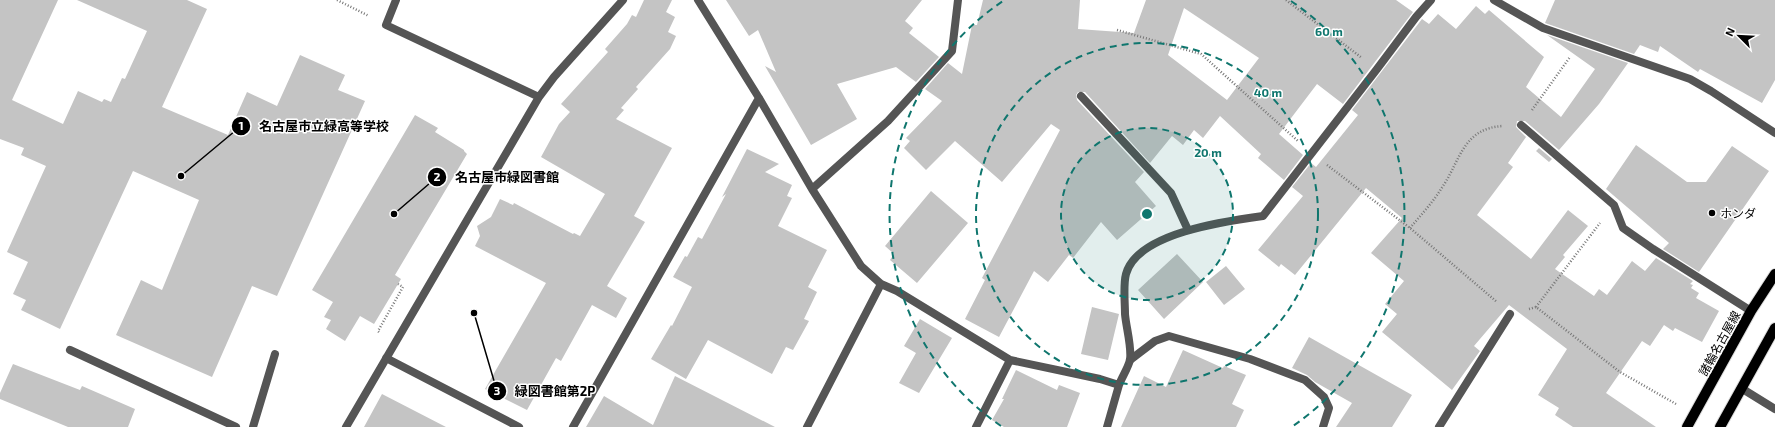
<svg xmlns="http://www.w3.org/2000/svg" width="1775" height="427" font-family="'Exo 2','Noto Sans JP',sans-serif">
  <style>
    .building { fill: #c4c4c4; fill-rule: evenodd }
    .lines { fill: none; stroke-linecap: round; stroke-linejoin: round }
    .primary-casing { stroke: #dbdbdb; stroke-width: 12 }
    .path { stroke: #777; stroke-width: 2.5; stroke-dasharray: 1 2; stroke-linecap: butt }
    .lane { stroke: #555; stroke-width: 8 }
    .street { stroke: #555; stroke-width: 8 }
    .primary { stroke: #000; stroke-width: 10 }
    .ring { fill: none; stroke: #0f766e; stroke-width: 2; stroke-dasharray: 7 5 }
    .poi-dot { fill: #000; stroke: #fff; stroke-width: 1.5 }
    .labels { text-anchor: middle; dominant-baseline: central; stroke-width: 3; stroke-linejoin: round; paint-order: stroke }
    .poi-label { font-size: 12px; fill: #000; stroke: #fff; text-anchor: start }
    .street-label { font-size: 12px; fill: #000; stroke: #fff }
    .centre { fill: #0f766e; stroke: #fff; stroke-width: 2 }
    .ring-label { font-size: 12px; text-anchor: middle; font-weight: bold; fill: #0f766e; stroke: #fff; stroke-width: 3; stroke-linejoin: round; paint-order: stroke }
    .leader { fill: none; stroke: #000; stroke-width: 1.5 }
    .callout-dot { fill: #000; stroke: #fff; stroke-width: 1.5 }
    .mark-label { font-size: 12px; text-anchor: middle; font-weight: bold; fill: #fff }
    .callout-label { font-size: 13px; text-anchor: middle; font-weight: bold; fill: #000; stroke: #fff; stroke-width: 3; stroke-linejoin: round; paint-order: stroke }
  </style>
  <rect width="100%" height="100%" fill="#fff"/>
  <path class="building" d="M0,0H58L12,100L63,124L78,91L102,102L104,99L111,102L122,78L125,79L147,31L77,0H187L207,9L162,107L228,135L247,92L277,106L300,55L345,75L338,90L365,101L277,296L252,286L212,377L116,335L141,280L162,290L199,200L133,171L60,329L21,310L26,300L13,294L28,262L7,252L46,166L21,155L24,148L0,139Z
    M644,0H672L666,12L675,17L668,32L676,36L670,49L636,87L638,89L621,108L624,110L616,119L672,148L634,216L645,222L607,286L627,298L616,318L592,305L561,361L556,358L527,410L485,389L546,283L475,246L480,236L477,226L491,217L500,199L513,205L514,203L573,234L574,233L580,236L605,194L541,157L559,124L570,112L561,104L608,52L605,49L627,24L632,15L636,17Z
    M726,0H922L905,21L913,28L909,33L939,57L916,82L896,67L837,84L857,119L811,145L765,66L776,72L758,30L749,36Z
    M983,0H1080L1078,29L1134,33L1146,0H1396L1413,12L1343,104L1317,84L1279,134L1303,155L1284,180L1258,158L1261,154L1220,116L1203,138L1194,130L1183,145L1172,136L1150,163L1085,92H1078L1076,95L1077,100L1144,172L1135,182L1156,206L1117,240L1101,222L1073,258L1069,255L1048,282L1034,271L999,337L965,319L985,280L982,278L1060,130L1051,124L1002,182L955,141L926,170L904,148L910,141L906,138L942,101L925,89L948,63L962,74L972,25H977ZM1184,8L1259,58L1227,100L1168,55Z
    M1555,0H1775V80L1762,103L1700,69L1698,72L1660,46L1658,52L1640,45L1634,54L1545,23Z
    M1476,6L1485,14L1489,10L1544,57L1526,87L1561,117L1595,69L1547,35L1628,63L1599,104L1559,150L1525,121H1517L1516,127L1526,137L1508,163L1513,167L1477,215L1531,259L1568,210L1588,226L1563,255L1565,257L1555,269L1594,296L1599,289L1607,295L1632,261L1645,271L1656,258L1693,281L1690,284L1693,285L1691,288L1699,293L1696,298L1719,311L1702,342L1675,328L1673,331L1664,325L1650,346L1642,341L1606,393L1656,427H1573L1555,415L1559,408L1538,395L1567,349L1509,305L1474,346L1480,351L1452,390L1382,332L1397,314L1385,304L1404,281L1371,253L1402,218L1366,188L1295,275L1281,264L1279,267L1258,250L1303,196L1292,187L1311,163L1316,167L1358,115L1352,110L1422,19L1429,24L1438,14L1456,29Z
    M415,115L438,128L435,132L464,150V151L467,154L395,275L401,279L374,324L360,316L345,341L326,329L331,320L324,317L333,302L312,290Z
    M1636,145L1687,182H1706L1732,146L1769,171L1699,272L1663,249L1669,243L1606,189Z
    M1539,148L1552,159L1549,162L1536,151Z
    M747,149L779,164L765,172L792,185L787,196L792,198L778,226L827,250L808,287L817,292L804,319L809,321L793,350L786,347L772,374L708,340L686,379L651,359L671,325L672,326L692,287L673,277L685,256L687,257L698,237L702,239L726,194L722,197Z
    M931,191L968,223L917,283L890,260L894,254L885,246Z
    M1177,254L1203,282L1164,319L1138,290Z
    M1226,266L1245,289L1224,305L1206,282Z
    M1092,307L1119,314L1108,360L1081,354Z
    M920,319L952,338L919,393L899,383L916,353L904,346Z
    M1309,337L1412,395L1392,427H1336L1352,403L1315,382L1307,375L1292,368Z
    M1183,350L1223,368L1224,366L1246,375L1232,404L1244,410L1236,427H1121L1144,376L1166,387Z
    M13,364L80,390L82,386L135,409L128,427H68L0,399V393Z
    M1016,370L1057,390L1059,385L1080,393L1067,427H1004L992,420L1004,399H1002Z
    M675,376L775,427H586L604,396L653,425Z
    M382,394L446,427H364Z"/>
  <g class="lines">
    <defs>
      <path id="primary" d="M1687,427L1751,311L1775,274
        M1720,427L1775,328"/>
    </defs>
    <use href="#primary" class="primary-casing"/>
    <path class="path" d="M337,0L369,16
      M1286,0L1362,58
      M1117,30L1201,54L1298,141
      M1532,110L1570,57
      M1327,165L1410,228L1497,302
      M1410,228C1421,215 1434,201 1443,186C1460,161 1463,128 1503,126
      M1536,307L1600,223
      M1529,309L1536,307L1620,372L1676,404
      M379,332L378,331L403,287L398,284"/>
    <path class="lane" d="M1521,125L1614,205L1623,228L1653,249L1751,311
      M70,350L236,427
      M1130,360L1155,341L1169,336L1250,359L1305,380L1324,397L1329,408L1323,427
      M253,427L275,354
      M1439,427L1510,314"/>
    <path class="street" d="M396,0L386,25L539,97
      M698,0L759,98L812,189L861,266L881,284L897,291L1010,360L1100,379L1119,385L1107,427
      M1494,0L1543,28L1690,79L1711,91L1775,133
      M1081,96L1171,193L1188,230
      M812,189L888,121L952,51L958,0
      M386,358L519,427
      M1119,385C1122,377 1128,368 1130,360C1132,347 1126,327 1125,314C1125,302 1123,285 1126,274C1137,233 1226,221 1263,216L1377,69L1416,17L1431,0
      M1741,388L1775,409
      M346,427L539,97L554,77L623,0
      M573,427L759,98
      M807,427L881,284
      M976,427L1010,360"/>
    <use href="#primary" class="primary"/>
  </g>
  <circle cx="1147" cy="214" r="86" fill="#0f766e" fill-opacity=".12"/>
  <g class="ring">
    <circle cx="1147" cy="214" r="86"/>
    <circle cx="1147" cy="214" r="171"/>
    <path d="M1001 426A257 257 0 0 1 1003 1M1291 1A257 257 0 0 1 1293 426"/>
  </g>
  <circle class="poi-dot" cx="1712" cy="213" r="4"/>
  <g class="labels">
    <g class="poi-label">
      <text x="1720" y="213">ホンダ</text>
    </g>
    <g class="street-label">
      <text transform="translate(1719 343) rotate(-61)">諸輪名古屋線</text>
    </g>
  </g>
  <circle cx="1147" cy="214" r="6" class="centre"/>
  <g class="ring-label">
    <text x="1329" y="36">60 m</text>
    <text x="1268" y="97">40 m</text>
    <text x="1208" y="157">20 m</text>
  </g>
  <path class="leader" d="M181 176L241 126M394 214L437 177M474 313L497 391"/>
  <g class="callout-dot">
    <circle cx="181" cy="176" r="4"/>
    <circle cx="394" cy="214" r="4"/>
    <circle cx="474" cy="313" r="4"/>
    <circle cx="241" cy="126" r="10"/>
    <circle cx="437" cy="177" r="10"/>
    <circle cx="497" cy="391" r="10"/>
  </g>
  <g class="mark-label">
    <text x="241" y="130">1</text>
    <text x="437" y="181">2</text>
    <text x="497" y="395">3</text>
  </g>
  <g class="callout-label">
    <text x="324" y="131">名古屋市立緑高等学校</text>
    <text x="507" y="182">名古屋市緑図書館</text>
    <text x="555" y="396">緑図書館第2P</text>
  </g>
  <g transform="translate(1739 36) rotate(294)" stroke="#ffffff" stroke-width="3" paint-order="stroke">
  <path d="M0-3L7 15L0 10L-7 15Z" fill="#000000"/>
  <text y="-6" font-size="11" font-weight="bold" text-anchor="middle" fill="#000000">N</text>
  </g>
</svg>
